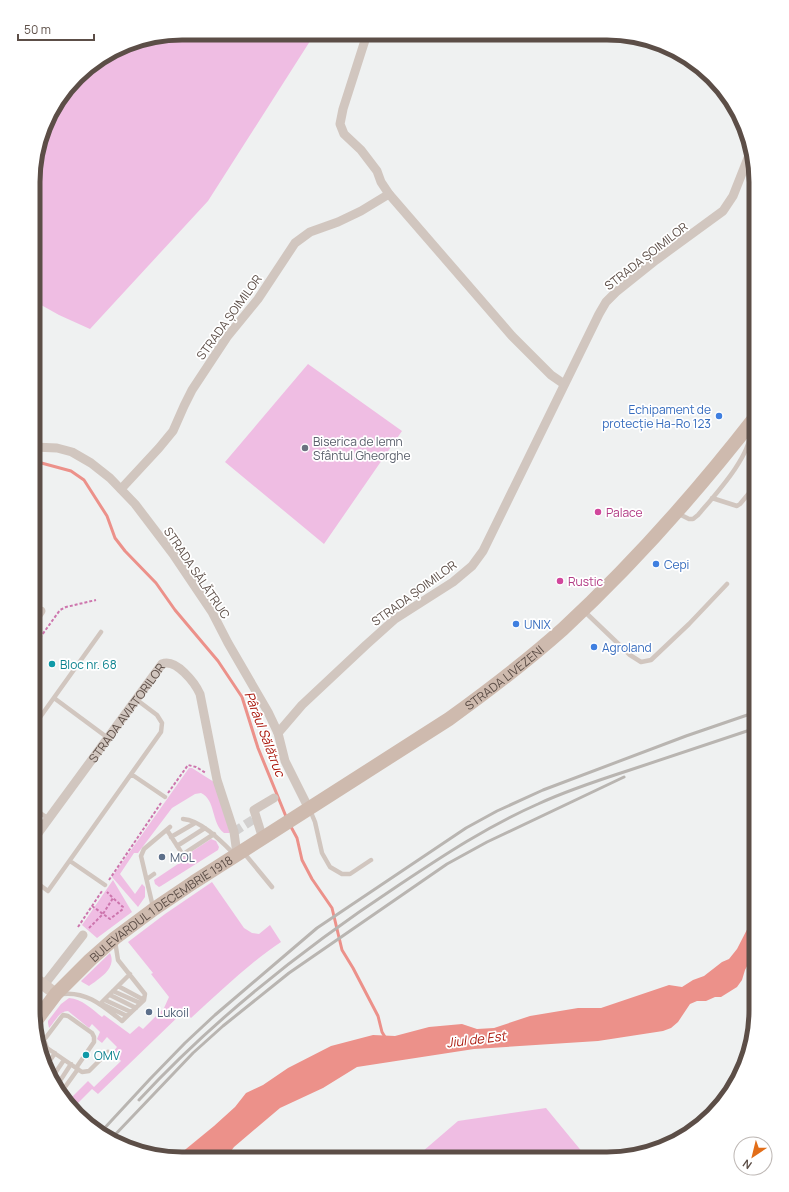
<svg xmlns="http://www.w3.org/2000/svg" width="789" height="1192" font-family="Manrope,sans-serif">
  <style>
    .green { fill: #efbde3 }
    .water { fill: #ec918a }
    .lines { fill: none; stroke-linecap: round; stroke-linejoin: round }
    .stream { stroke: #ec918a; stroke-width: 3 }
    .street-tunnel { stroke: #d2d0cf; stroke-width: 9; stroke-dasharray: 9 4.5; stroke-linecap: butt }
    .path { stroke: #cd75ad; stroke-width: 2; stroke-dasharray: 3 2; stroke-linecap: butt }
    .lane { stroke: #d1c6bf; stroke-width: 4.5 }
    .street { stroke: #d1c6bf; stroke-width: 9 }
    .secondary { stroke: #d6c8bf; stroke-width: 12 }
    .primary { stroke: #cebaae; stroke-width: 14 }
    .rail { stroke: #b9b5b1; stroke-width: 3 }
    .shop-dot { fill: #3f7fe0; stroke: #fff; stroke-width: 1.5 }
    .worship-dot { fill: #6b7280; stroke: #fff; stroke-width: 1.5 }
    .hotel-dot { fill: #d1479c; stroke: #fff; stroke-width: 1.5 }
    .culture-dot { fill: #0f9aa8; stroke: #fff; stroke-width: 1.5 }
    .service-dot { fill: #5c6f8a; stroke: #fff; stroke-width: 1.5 }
    .labels { text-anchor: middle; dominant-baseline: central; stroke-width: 3.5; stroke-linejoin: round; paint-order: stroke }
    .street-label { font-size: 12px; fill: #5c4e47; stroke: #fff }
    .shop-label { font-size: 12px; fill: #366cbe; stroke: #fff; text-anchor: start }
    .worship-label { font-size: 12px; fill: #5b616d; stroke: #fff; text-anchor: start }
    .hotel-label { font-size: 12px; fill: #b23c85; stroke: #fff; text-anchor: start }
    .culture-label { font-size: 12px; fill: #0d838f; stroke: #fff; text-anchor: start }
    .service-label { font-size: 12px; fill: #4e5e75; stroke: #fff; text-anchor: start }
    .water-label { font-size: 13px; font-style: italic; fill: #aa170c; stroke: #fff }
    .rim { fill: none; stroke: #5c4e47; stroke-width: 5 }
  </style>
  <rect width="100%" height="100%" fill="#eff1f1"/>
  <path class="green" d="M182,33H317L312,38L208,201L90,329L59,315L34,301V162L53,108L84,70L134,41Z
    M308,364L402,431L324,544L225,462Z
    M189,768H192L214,782L230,833H224C211,823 216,800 201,793L195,794L172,808L138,853H134L120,874L135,894L142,884L145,887V897L138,907L112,877Z
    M211,839L216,841L219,847L218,850L161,886L159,887L155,884L154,880L181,862L182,858Z
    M113,880L132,912L97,938L82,925Z
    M212,882L244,928L252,933L259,934L270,925L281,942C248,964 220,992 191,1018L184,1011L98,1094L92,1089L73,1108L79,1112L77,1114L66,1103L88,1081L94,1087L121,1061L113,1052L117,1047L107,1037L102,1043L97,1039L100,1032L92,1024L89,1028L68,1011C59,1011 55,1022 49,1028L48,1023V1021L61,1004L69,998C82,999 92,1009 102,1017L104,1015L130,1034L139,1026L143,1029L164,1008L169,997L151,974L153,973L128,942L165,914Z
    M110,953C117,968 100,978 89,986L82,982L81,981Z
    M546,1108L588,1159L415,1158L458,1121Z"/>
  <path class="water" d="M756,912V948L752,957L745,970L742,980L737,987L721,997H715L706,1001H697L690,1004L678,1022L671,1028L663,1031L598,1041L474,1049L357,1067L323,1088L280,1108L234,1147L226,1158H175L214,1126L235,1107L246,1093L263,1085L288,1068L331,1046L373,1035L395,1036L429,1027L462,1024L477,1029L494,1028L530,1016L578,1008H601L669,985L682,987L693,980L704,976L722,962L729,959L737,949Z"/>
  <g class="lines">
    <path class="stream" d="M34,461L71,471L84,480L107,516L115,538L125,551L156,583L175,610L218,661L242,697L258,748L287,819
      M290,825L297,838L302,860L312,879L332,908L342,950L353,968L378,1016L382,1032L385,1037"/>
    <path class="street-tunnel" d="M234,832L257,817"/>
    <path class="path" d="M34,646L60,610L66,607L96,600
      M168,793L188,765L196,767L206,773
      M109,880L161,803
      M92,906L110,919L123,909V907L113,898
      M78,927L102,891
      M89,928L103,914L113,898L107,892"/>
    <path class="lane" d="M712,498L737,506L740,504L750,492
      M677,513L689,519H693L698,515C714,496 754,453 750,429
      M584,611L630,655L641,662L651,660L689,624L727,584
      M54,698L108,738
      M33,727L101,632
      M131,774L165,797
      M33,808L49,819
      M310,810L315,822L322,853L330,867L342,874H350L371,860
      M183,819C201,820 222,842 234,854
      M167,830L183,855
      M171,837L195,823
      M177,846L205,828
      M244,853L272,887
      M70,861L105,885
      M173,861L214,834
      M147,879L154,874
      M33,880L48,891L161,732L162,723L157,715L137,700
      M153,907L141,856L144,849L170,827
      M118,986L144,1000
      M113,991L140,1003
      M62,994C87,991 103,1006 122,1021L144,1000L145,994L118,960L115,941
      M110,995L136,1008
      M105,1000L131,1012
      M100,1004L130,974
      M104,1005L127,1016
      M38,1035L44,1040L47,1048L82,1072L89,1071L108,1052
      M44,1040L63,1015L68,1016L92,1033L94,1037V1042L76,1068
      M42,1057L47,1048
      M45,1068L55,1053
      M51,1079L64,1060
      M56,1087L71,1064
      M60,1094L78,1069"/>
    <g class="street">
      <path d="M367,34L343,109L340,124L344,134L361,150L377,171L381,182L389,194L512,336L551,375L564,384"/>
      <path d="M34,447L57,448L72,452L91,463L110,478L135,504L173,554L212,612L228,643L268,712L278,733L285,761L309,809"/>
      <path d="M121,489L159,448L173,431L184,406L192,390L227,337L258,299L295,243L310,232L338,222L361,211L389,194"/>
      <path d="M34,621L41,611"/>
      <path d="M278,733L302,705L366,645L395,619L453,582L472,566L483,551L599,314L606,302L616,292L656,260L723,211L733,196L750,153"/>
      <path d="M263,839L254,810L274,798"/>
      <path id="s1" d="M33,840L162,664C176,658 195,683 200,694L217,780L234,832L237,854"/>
      <path d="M44,985L83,935"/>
    </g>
    <path class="secondary" d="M33,977L56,994"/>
    <path class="primary" id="s2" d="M35,1022L56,994L90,960L115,938L154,909L194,882L449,719C488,691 527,661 563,629C633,564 697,492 756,416"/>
    <path class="rail" d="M139,1100C216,1017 305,947 399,885C444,855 488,826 538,804C568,790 599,780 630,770C672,756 714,742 756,728
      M100,1133L150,1079L185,1043L215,1015L317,928L466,828L497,811L543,790L686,736L756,712
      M111,1139L193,1053L223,1026L289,973L447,864L487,842L624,777"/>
  </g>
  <g class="shop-dot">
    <circle cx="719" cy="416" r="4"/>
    <circle cx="656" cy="564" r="4"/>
    <circle cx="516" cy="624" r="4"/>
    <circle cx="594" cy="647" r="4"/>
  </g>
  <circle class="worship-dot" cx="305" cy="448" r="4"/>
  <g class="hotel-dot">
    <circle cx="598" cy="512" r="4"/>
    <circle cx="560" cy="581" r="4"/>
  </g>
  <g class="culture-dot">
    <circle cx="52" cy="664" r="4"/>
    <circle cx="86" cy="1055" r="4"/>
  </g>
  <g class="service-dot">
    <circle cx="162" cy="857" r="4"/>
    <circle cx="149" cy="1012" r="4"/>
  </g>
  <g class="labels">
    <g class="street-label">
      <text transform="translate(646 256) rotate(-38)">STRADA ȘOIMILOR</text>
      <text transform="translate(229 317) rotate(-54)">STRADA ȘOIMILOR</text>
      <text transform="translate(197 573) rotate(56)">STRADA SĂLĂTRUC</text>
      <text transform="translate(414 593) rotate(-36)">STRADA ȘOIMILOR</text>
      <text stroke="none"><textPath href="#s2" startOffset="585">STRADA LIVEZENI</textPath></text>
      <text stroke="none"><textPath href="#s1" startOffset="158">STRADA AVIATORILOR</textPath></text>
      <text stroke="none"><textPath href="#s2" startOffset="171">BULEVARDUL 1 DECEMBRIE 1918</textPath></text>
    </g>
    <g class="shop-label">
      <text x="711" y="409" text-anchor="end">Echipament de<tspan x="711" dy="14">protecție Ha-Ro 123</tspan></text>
      <text x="664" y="564">Cepi</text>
      <text x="524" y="624">UNIX</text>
      <text x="602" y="647">Agroland</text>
    </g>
    <g class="worship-label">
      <text x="313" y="441">Biserica de lemn<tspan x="313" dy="14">Sfântul Gheorghe</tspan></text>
    </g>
    <g class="hotel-label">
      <text x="606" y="512">Palace</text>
      <text x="568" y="581">Rustic</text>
    </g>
    <g class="culture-label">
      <text x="60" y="664">Bloc nr. 68</text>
      <text x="94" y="1055">OMV</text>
    </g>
    <g class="service-label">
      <text x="170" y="857">MOL</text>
      <text x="157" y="1012">Lukoil</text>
    </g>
    <g class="water-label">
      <text transform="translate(265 734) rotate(69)">Pârâul Sălătruc</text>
      <text transform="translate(476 1039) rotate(-7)">Jiul de Est</text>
    </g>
  </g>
  <path d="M0 0H789V1192H0ZM182 40H607A142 142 0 0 1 749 182V1010A142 142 0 0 1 607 1152H182A142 142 0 0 1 40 1010V182A142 142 0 0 1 182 40Z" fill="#fff" fill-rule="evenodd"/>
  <path class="rim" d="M182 40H607A142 142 0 0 1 749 182V1010A142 142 0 0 1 607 1152H182A142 142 0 0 1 40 1010V182A142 142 0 0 1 182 40Z"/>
  <g transform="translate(753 1156) rotate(215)"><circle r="19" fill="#ffffff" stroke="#beb8b5"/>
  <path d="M0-3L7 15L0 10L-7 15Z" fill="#e26e19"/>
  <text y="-6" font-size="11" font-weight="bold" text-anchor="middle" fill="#5c4e47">N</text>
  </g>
  <path d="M18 34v6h76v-6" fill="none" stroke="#5c4e47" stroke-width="2"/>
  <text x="24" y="34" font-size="12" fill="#5c4e47" stroke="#ffffff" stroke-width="3" paint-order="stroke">50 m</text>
</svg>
